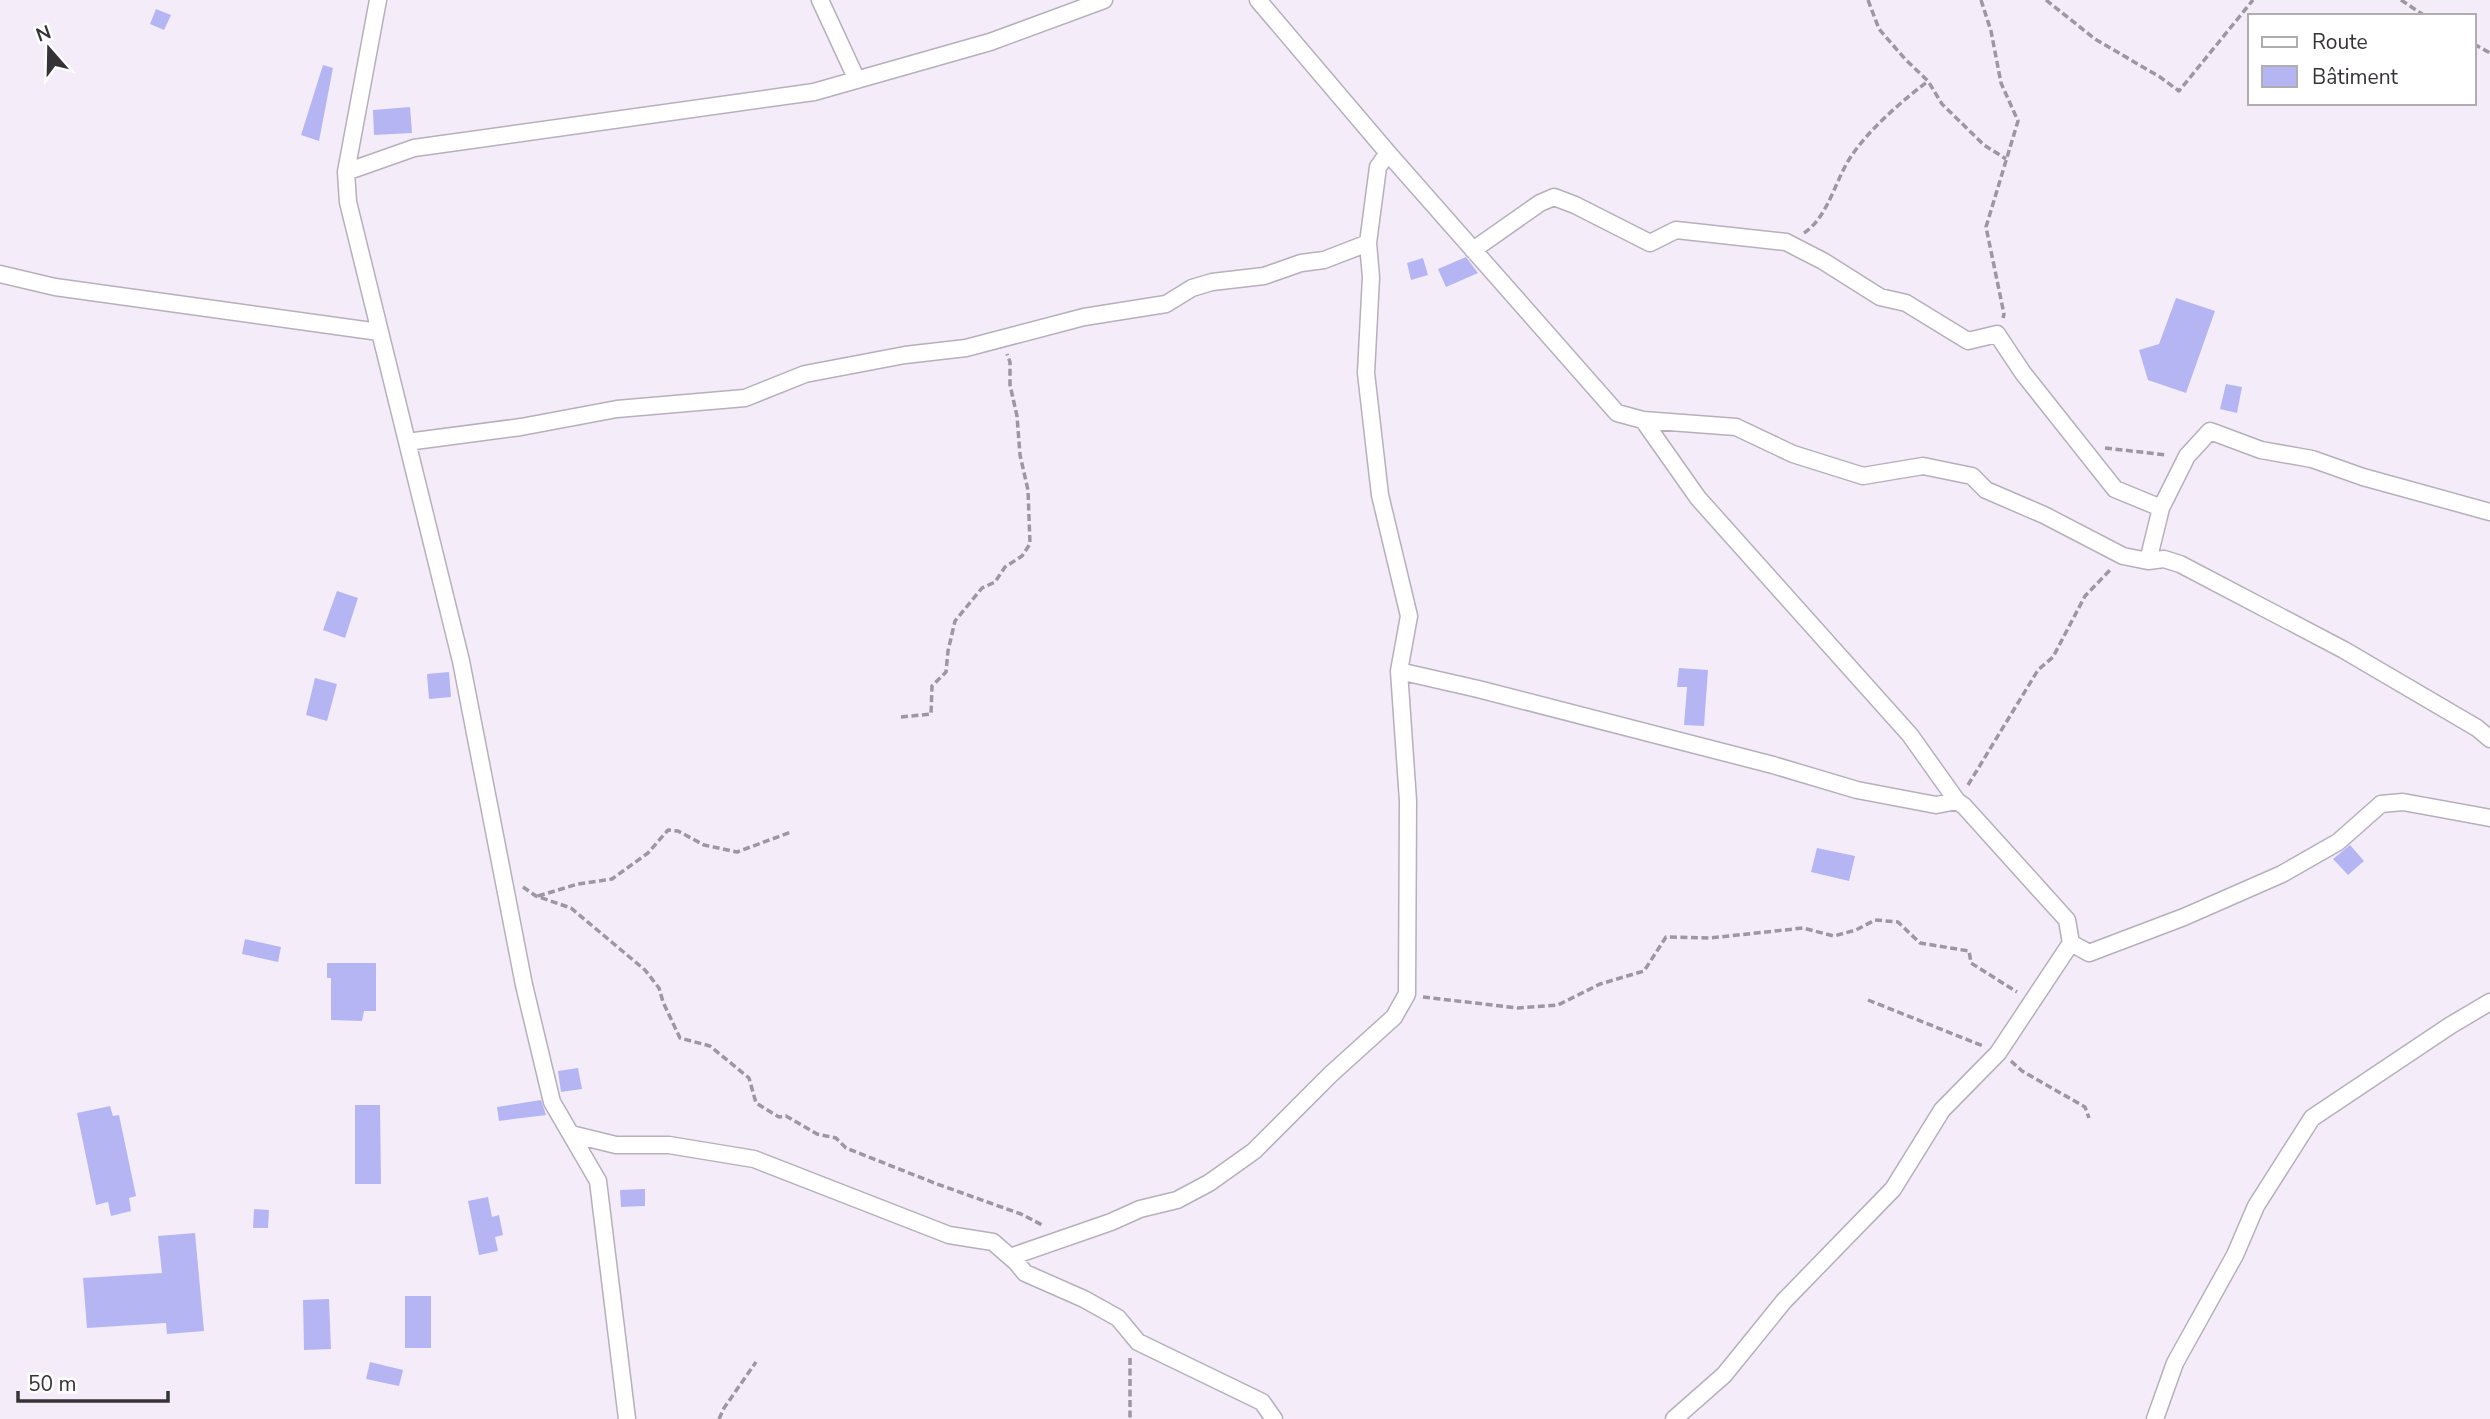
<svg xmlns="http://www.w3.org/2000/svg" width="2490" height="1419" font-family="'Nunito Sans',sans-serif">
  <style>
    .building { fill: #b5b5f4 }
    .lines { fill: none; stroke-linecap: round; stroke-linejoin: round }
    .minor-casing { stroke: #b7afbb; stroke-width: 19 }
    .path { stroke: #9d97a1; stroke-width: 3.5; stroke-dasharray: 7 3.5; stroke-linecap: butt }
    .minor { stroke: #fff; stroke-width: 16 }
  </style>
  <rect width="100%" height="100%" fill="#f4ecf9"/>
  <path class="building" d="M156,9L171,15L164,30L150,24Z
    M323,65L333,68L319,141L301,135Z
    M410,107L412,133L374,135L373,110Z
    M1466,257L1478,273L1446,287L1438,269Z
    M1423,258L1428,275L1411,280L1407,263Z
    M2176,298L2215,311L2186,393L2148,380L2139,350L2159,344Z
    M2226,384L2242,387L2237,413L2220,409Z
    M337,591L358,598L345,638L323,630Z
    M1679,668L1708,670L1704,726L1684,725L1687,687H1677Z
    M449,672L451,697L429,699L427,674Z
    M315,678L337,684L327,721L306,715Z
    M2350,845L2364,861L2348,875L2333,859Z
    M1817,848L1855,856L1849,881L1811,872Z
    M245,939L281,947L278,962L242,954Z
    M327,963H376V1011H364L362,1021L331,1020V978H327Z
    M578,1068L582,1089L561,1092L558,1071Z
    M541,1100L546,1115L499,1121L497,1107Z
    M355,1105H380L381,1184H355Z
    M110,1106L113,1116L119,1115L136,1196L129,1198L131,1211L111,1216L108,1202L96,1205L77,1113Z
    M645,1189V1206L621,1207L620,1190Z
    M488,1197L492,1217L499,1215L503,1235L495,1237L498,1251L479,1255L468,1201Z
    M254,1209L269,1210L268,1228H253Z
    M195,1233L204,1331L167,1334L166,1323L87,1328L83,1278L162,1273L158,1236Z
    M405,1296H431V1348H405Z
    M329,1299L331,1349L304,1350L303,1300Z
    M370,1362L403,1370L399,1386L366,1379Z"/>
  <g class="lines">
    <defs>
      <path id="minor" d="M378,0L346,172L348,202L461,661L524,985L552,1102L598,1181L627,1419
        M820,0L857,80
        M1258,0L1388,153L1617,413L1643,420L1736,427L1793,454L1863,476L1923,466L1972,476L1986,490L2044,515L2123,556L2148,561L2164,559L2180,564L2344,650L2477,728L2490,739
        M346,172L414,148L814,92L990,42L1104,0
        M1473,250L1540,203L1554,197L1575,205L1650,243L1676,230L1786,242L1823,261L1880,297L1906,303L1968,341L1997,334L2023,373L2115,489L2161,508
        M0,274L55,287L379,332
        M1643,420L1698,498L1910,735L1957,801L1964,806L2067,920L2071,943L2089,953L2184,917L2282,874L2338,842L2381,804L2403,802L2490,818
        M407,442L521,427L617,409L745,398L805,374L905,355L966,348L1084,317L1166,304L1192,288L1212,282L1264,276L1301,263L1324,260L1368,243L1378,167L1388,153
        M2148,561L2161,508L2187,456L2210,431L2261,450L2312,459L2363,477L2490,512
        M1399,671L1478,689L1773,765L1857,790L1936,805L1957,801
        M571,1134L616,1145H669L754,1159L949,1235L993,1242L1016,1262L1025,1273L1084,1299L1118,1318L1138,1342L1262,1402L1274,1419
        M1010,1257L1111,1222L1140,1209L1177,1200L1209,1183L1254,1151L1331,1074L1394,1017L1407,994L1408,801L1399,671L1409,616L1380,495L1366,373L1371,277L1368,243
        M1674,1419L1724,1375L1784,1301L1893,1189L1942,1110L1998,1053L2071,943
        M2155,1419L2175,1363L2235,1255L2256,1206L2312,1118L2451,1025L2490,1002"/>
    </defs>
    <use href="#minor" class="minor-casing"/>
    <path class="path" d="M1868,0L1879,29L1905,59L1928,81L1942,104L1984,145L2006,159
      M1981,0L1991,31L2001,83L2018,121L1986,227L2004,314L2003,318
      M2046,0L2095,39L2160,77L2179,91L2253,0
      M2401,0L2425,16
      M2474,44L2490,53
      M1804,233C1828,217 1835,181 1850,158C1869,129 1901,102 1928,81
      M2105,448L2167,455
      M901,717L931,714L932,686L946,672L948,651L955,621L982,588L995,582L1005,567L1022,556L1030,544L1028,490L1020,455L1017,416L1010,385V362L1007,354
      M1968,785L2038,670L2053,657L2085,596L2111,569
      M523,887L536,896L571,908L645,970L659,988L663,1002L680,1038L710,1046L749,1078L756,1103L779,1117L786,1116L817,1134L836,1138L846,1148L937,1184L1021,1214L1044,1226
      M538,896L578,884L612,879L648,853L668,830L678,831L704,845L737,852L791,832
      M1423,997L1518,1008L1558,1005L1600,984L1644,971L1666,937L1710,938L1803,928L1834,936L1856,930L1875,920L1898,922L1920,943L1969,951L1971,963L2017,992
      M1868,1000L1983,1046
      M2011,1061L2022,1071L2085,1107L2089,1118
      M1130,1358V1419
      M719,1419L724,1408L756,1362"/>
    <use href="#minor" class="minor"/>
  </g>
  <rect x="2248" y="14" width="228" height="91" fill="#ffffff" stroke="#afadaf" stroke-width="2"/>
  <rect x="2262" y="37" width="35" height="10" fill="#ffffff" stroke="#afadaf" stroke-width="2"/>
  <text x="2312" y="49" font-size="21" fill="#363338">Route</text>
  <rect x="2262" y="66" width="35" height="21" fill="#b5b5f4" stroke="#afadaf" stroke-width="2"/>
  <text x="2312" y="84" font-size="21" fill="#363338">Bâtiment</text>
  <g transform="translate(49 49) rotate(340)" stroke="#ffffff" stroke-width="5" paint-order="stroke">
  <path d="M0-5L12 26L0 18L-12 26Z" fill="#363338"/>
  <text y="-10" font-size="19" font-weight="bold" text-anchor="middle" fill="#363338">N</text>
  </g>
  <path d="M18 1391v10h150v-10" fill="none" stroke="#363338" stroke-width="3.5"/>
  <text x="28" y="1391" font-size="21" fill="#363338" stroke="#ffffff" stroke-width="5" paint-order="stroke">50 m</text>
</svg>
